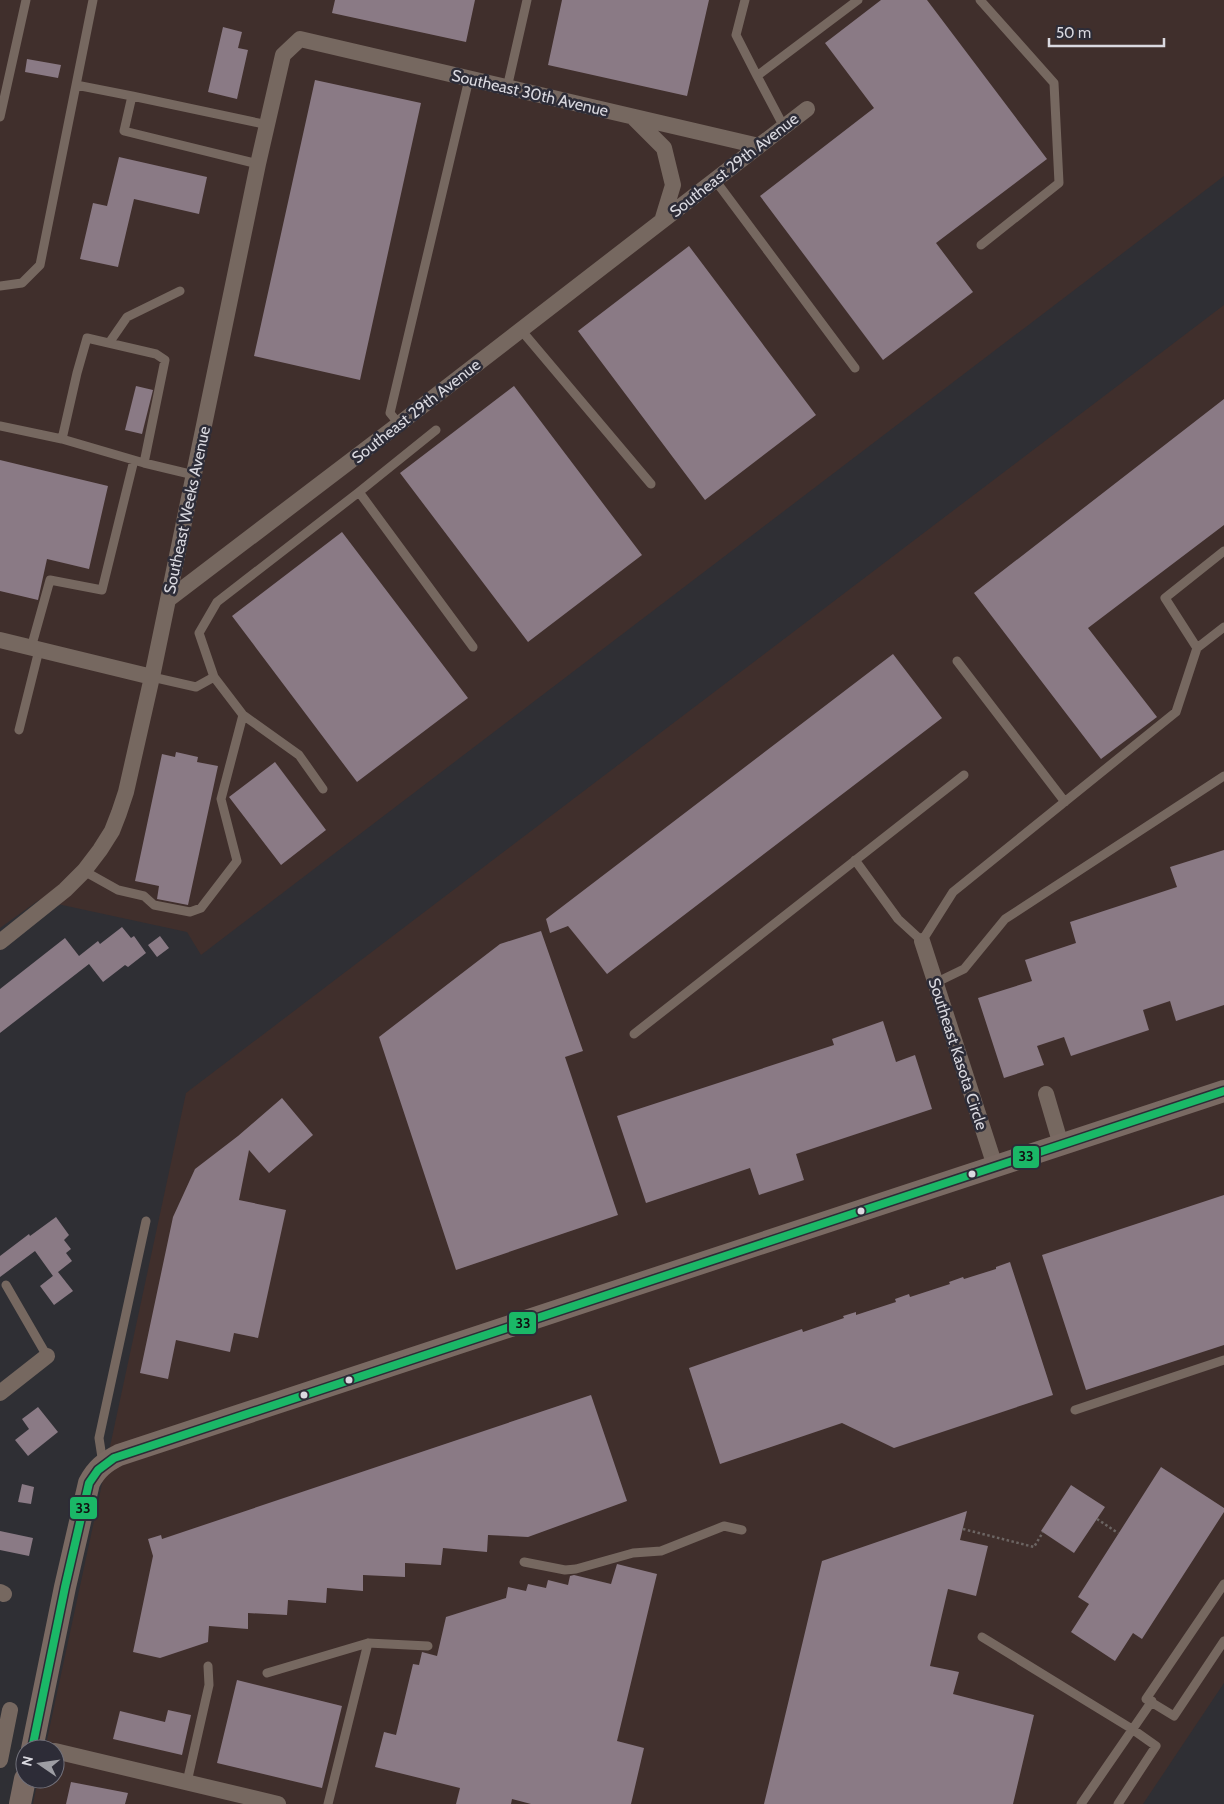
<svg xmlns="http://www.w3.org/2000/svg" width="1224" height="1804" font-family="Cabin,sans-serif">
  <style>
    .industrial { fill: #402f2c }
    .building { fill: #8a7a85 }
    .lines { fill: none; stroke-linecap: round; stroke-linejoin: round }
    .path { stroke: #6c6563; stroke-width: 2.5; stroke-dasharray: 2.5 2.5; stroke-linecap: butt }
    .lane { stroke: #766860; stroke-width: 9 }
    .street { stroke: #766860; stroke-width: 16 }
    .secondary { stroke: #7a6a63; stroke-width: 22 }
    .bus-1-casing { stroke: #2d2c37; stroke-width: 11 }
    .bus-1 { stroke: #1ab867; stroke-width: 8 }
    .bus-dot { fill: #dad9e0; stroke: #2d2c37; stroke-width: 2 }
    .labels { text-anchor: middle; dominant-baseline: central; stroke-width: 5; stroke-linejoin: round; paint-order: stroke }
    .street-label { font-size: 16px; fill: #dad9e0; stroke: #2d2c37 }
    .line-badge { stroke: #2d2c37; stroke-width: 2 }
    .pale-badge-label { font-size: 14px; text-anchor: middle; font-weight: bold; fill: #111 }
  </style>
  <rect width="100%" height="100%" fill="#2f2f34"/>
  <path class="industrial" d="M0,0H1224V176L201,955L187,932L39,900L0,928Z
    M1224,305V1683L1143,1804H33L38,1779H55V1749H45L186,1093Z"/>
  <path class="building" d="M335,0H475L466,42L332,13Z
    M562,0H709L687,96L548,65Z
    M881,0H927L1047,159L936,243L973,292L883,360L760,196L874,108L825,43Z
    M223,27L242,32L238,48L248,50L237,99L208,92Z
    M27,59L61,65L58,78L25,72Z
    M315,80L421,103L360,380L254,356Z
    M119,157L207,177L199,214L134,199L118,267L80,259L93,203L107,206Z
    M689,246L816,415L705,500L578,331Z
    M136,386L153,390L142,434L125,430Z
    M514,386L642,555L528,642L400,473Z
    M1224,399V525L1088,628L1157,717L1101,759L974,593Z
    M0,460L108,486L89,569L47,559L38,600L0,591Z
    M342,532L468,698L357,782L232,616Z
    M893,654L942,718L607,974L568,926L550,933L546,919Z
    M176,752L198,757L197,762L218,766L188,905L157,899L159,886L135,881L162,754L175,757Z
    M275,762L326,830L281,865L229,797Z
    M1224,850V1005L1176,1021L1170,1001L1143,1010L1149,1030L1071,1056L1064,1037L1037,1046L1044,1065L1004,1078L978,998L1032,981L1025,960L1076,943L1070,922L1177,887L1170,867Z
    M122,927L131,938L134,936L146,953L128,967L125,965L103,982L89,964L0,1033V989L65,938L79,956L98,941L100,944Z
    M541,931L583,1051L565,1057L618,1215L456,1270L379,1037L500,944Z
    M160,936L169,948L157,957L148,945Z
    M883,1021L896,1062L915,1055L932,1109L796,1154L804,1180L759,1195L750,1168L646,1203L617,1116L834,1045L832,1039Z
    M282,1098L313,1135L269,1173L249,1150L239,1200L286,1210L258,1338L234,1333L230,1352L176,1340L168,1379L140,1373L173,1217L195,1169L238,1136Z
    M1224,1195V1345L1086,1390L1042,1255Z
    M56,1217L69,1235L64,1240L71,1249L66,1253L72,1261L53,1276L35,1251L0,1277V1256L29,1234L30,1236Z
    M1010,1262L1053,1395L894,1448L842,1423L720,1464L689,1368L802,1329L803,1332L844,1318L843,1316L856,1312V1315L896,1302L895,1299L909,1294L910,1297L950,1284L949,1282L963,1277L964,1279L996,1269V1267Z
    M58,1272L73,1291L54,1305L40,1286Z
    M591,1395L627,1501L528,1537L488,1535L487,1552L443,1548L441,1565L405,1563V1577L363,1575V1591L327,1588L326,1603L288,1600L287,1615L248,1613V1629L209,1626L208,1642L160,1658L133,1652L153,1556L148,1539L161,1535L162,1539Z
    M38,1407L58,1432L28,1456L15,1440L29,1429L22,1419Z
    M1161,1467L1224,1508V1512L1142,1639L1133,1633L1115,1661L1071,1632L1089,1604L1078,1597Z
    M22,1484L34,1487L31,1504L18,1502Z
    M1071,1485L1105,1507L1074,1553L1041,1531Z
    M967,1511L960,1540L988,1546L976,1596L948,1589L930,1666L959,1672L953,1694L1034,1715L1013,1804H764L822,1561Z
    M0,1531L33,1538L29,1556L0,1550Z
    M617,1564L657,1574L617,1741L644,1748L631,1804H531L512,1799L511,1804H456L460,1788L375,1767L384,1732L396,1735L413,1664L419,1665L422,1652L437,1656L446,1617L506,1598L508,1587L526,1591L528,1584L546,1588L548,1580L568,1585L570,1576L574,1575L611,1584Z
    M237,1680L342,1706L322,1788L217,1763Z
    M168,1710L191,1715L182,1755L113,1739L120,1711L165,1722Z
    M71,1782L128,1793L125,1804H66Z"/>
  <g class="lines">
    <path class="path" d="M1097,1519L1118,1533
      M963,1529L1034,1547L1043,1532"/>
    <path class="lane" d="M745,0L736,35L757,76
      M980,0L1054,83L1059,183L981,245
      M76,85L132,96L124,131L258,164
      M507,88L527,0
      M132,96L268,125
      M0,117L26,0
      M784,127L757,76L858,0
      M715,180L855,368
      M0,286L22,283L40,265L93,0
      M521,330L651,484
      M109,343L127,317L180,291
      M399,424L390,413L469,79
      M0,426L62,439L144,463L194,475
      M62,439L77,373L87,338L156,354L165,360L144,463
      M359,492L436,430
      M31,648L50,580L102,590L134,460
      M1197,648L1165,598L1224,551
      M957,661L1065,802
      M214,677L199,633L217,602L359,492L473,647
      M243,715L299,755L323,789
      M19,730L39,650
      M855,860L898,919L922,941L953,892L1176,712L1197,648L1224,627
      M84,871L118,890L144,896L154,905L190,912L201,908L237,861L221,799L243,715L214,677L196,687L152,677
      M935,983L964,969L1005,919L1224,776
      M634,1034L964,775
      M6,1285L47,1356
      M1075,1410L1224,1360
      M103,1464L99,1438L146,1221
      M524,1562L565,1570L576,1569L633,1553L661,1551L724,1526L742,1530
      M1224,1584L1146,1699L1174,1716L1224,1641
      M982,1637L1132,1729L1156,1746L1118,1804
      M267,1673L368,1643L428,1646
      M187,1782L209,1685L208,1666
      M328,1804L368,1643
      M1081,1804L1152,1701"/>
    <path class="street" d="M633,117L664,148L673,185L662,221
      M169,599L399,424L807,109
      M0,640L152,677
      M922,941L995,1166
      M0,942L65,890L84,871L100,850L112,831L119,813L126,792L152,677L258,164L283,55L300,39L759,146
      M1046,1094L1061,1145
      M0,1393L47,1356
      M0,1592L4,1594
      M55,1751L278,1804
      M0,1760L10,1710"/>
    <path class="secondary" d="M32,1749L65,1587L89,1483C96,1469 105,1462 119,1455L1224,1091
      M20,1804L25,1779"/>
    <defs>
      <path id="bus-1" d="M32,1749L65,1587L89,1483L98,1470L114,1458L1224,1091"/>
    </defs>
    <use href="#bus-1" class="bus-1-casing"/>
    <use href="#bus-1" class="bus-1"/>
  </g>
  <g class="bus-dot">
    <circle cx="972" cy="1174" r="4.5"/>
    <circle cx="861" cy="1211" r="4.5"/>
    <circle cx="349" cy="1380" r="4.5"/>
    <circle cx="304" cy="1395" r="4.5"/>
  </g>
  <g class="labels">
    <g class="street-label">
      <text transform="translate(530 93) rotate(13)">Southeast 30th Avenue</text>
      <text transform="translate(734 165) rotate(-38)">Southeast 29th Avenue</text>
      <text transform="translate(416 411) rotate(-38)">Southeast 29th Avenue</text>
      <text transform="translate(187 510) rotate(-78)">Southeast Weeks Avenue</text>
      <text transform="translate(958 1054) rotate(72)">Southeast Kasota Circle</text>
    </g>
  </g>
  <g class="line-badge">
    <rect x="1012" y="1145" width="28" height="24" rx="5" fill="#1ab867"/>
    <rect x="508" y="1311" width="29" height="24" rx="5" fill="#1ab867"/>
    <rect x="69" y="1496" width="29" height="24" rx="5" fill="#1ab867"/>
  </g>
  <g class="pale-badge-label">
    <text x="1026" y="1161">33</text>
    <text x="523" y="1328">33</text>
    <text x="83" y="1513">33</text>
  </g>
  <g transform="translate(40 1764) rotate(283)"><circle r="24" fill="#2d2c37" stroke="#72717b"/>
  <path d="M0-4L9 19L0 12L-9 19Z" fill="#9e9ea4"/>
  <text y="-8" font-size="14" font-weight="bold" text-anchor="middle" fill="#dad9e0">N</text>
  </g>
  <path d="M1049 38v8h115v-8" fill="none" stroke="#dad9e0" stroke-width="2.5"/>
  <text x="1056" y="38" font-size="15" fill="#dad9e0" stroke="#2d2c37" stroke-width="4" paint-order="stroke">50 m</text>
</svg>
